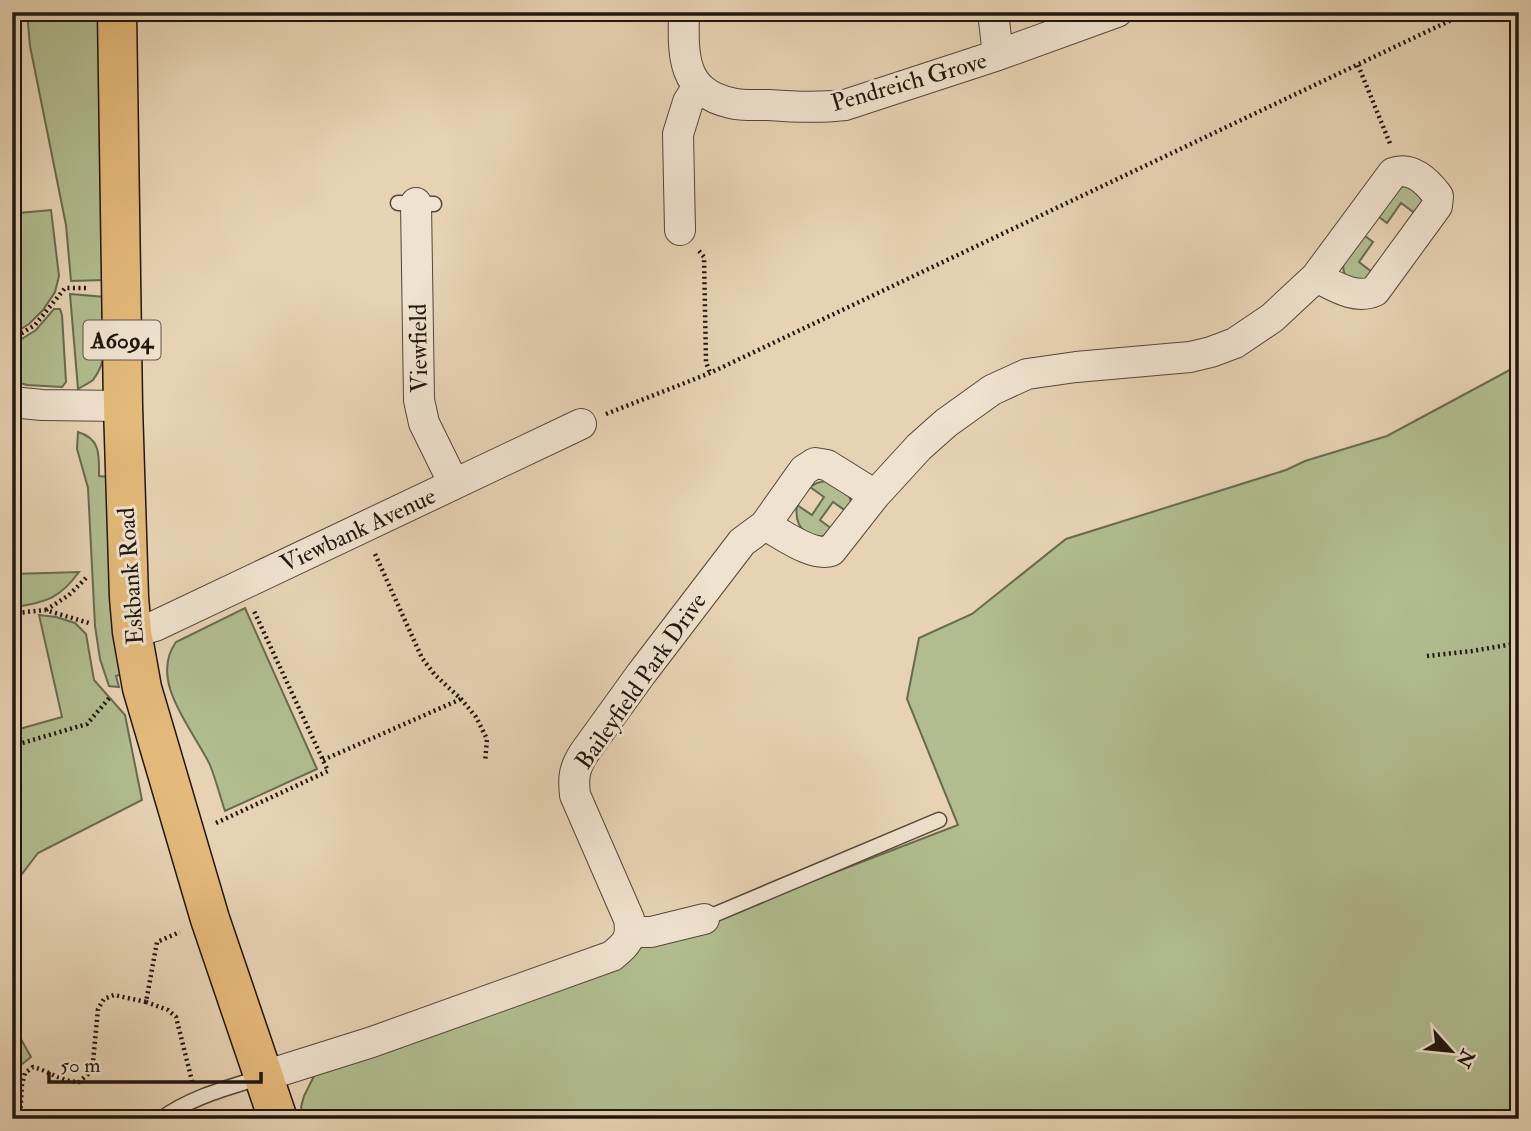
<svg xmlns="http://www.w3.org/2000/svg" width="1531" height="1131" font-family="'IM FELL Double Pica',serif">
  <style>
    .green { fill: #b1bd90; stroke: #686a50; stroke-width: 2 }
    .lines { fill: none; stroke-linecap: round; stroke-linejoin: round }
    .lane-casing { stroke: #524638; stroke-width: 17 }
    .street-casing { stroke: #524638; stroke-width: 32 }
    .primary-casing { stroke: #20170f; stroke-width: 41 }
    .path { stroke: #20170f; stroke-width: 4.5; stroke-dasharray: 2 3.5; stroke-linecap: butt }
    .lane { stroke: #efe2ce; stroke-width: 14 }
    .street { stroke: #efe2ce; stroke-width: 30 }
    .primary { stroke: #e4ba7a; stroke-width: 38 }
    .labels { text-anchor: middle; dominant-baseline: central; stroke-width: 6; stroke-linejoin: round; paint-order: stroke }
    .shield { fill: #efe2ce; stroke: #5e5448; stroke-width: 2 }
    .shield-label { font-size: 23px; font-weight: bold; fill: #20170f }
    .street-label { font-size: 24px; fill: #20170f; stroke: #efe2ce }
  </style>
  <rect width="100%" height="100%" fill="#e7d3b4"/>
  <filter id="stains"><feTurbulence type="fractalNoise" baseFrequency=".00286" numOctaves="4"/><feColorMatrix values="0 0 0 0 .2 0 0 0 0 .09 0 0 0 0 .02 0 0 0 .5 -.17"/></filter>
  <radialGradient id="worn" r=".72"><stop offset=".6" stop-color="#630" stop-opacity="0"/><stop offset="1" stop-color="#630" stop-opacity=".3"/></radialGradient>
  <path class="green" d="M27,12H99L104,280L71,281L66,225L30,46Z
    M1506,12H1519V44Z
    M1402,186C1423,188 1425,199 1420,217L1401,203L1387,223L1375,214Z
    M51,210L59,276L55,292L43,310L29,324L16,332L19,213Z
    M1361,233L1373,242L1359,262L1377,276L1365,283L1345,275C1338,259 1352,247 1361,233Z
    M70,294L105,297C105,323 111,358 93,380C89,383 83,386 78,389Z
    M54,309H60L62,315L66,382L62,387L27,385L12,381V345L36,330Z
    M1519,365V1119H646L640,1116L632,1119H305L301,1107L304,1096L316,1072L958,825L907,699L919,638L972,614L1066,539L1286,470L1305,461L1387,436Z
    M78,432C101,439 99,455 99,476L109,477L124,674L116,676L119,687L109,686L100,659L95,626L88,488L77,449Z
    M825,481C842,489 855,491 850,514L833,502L820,520L836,532C814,543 793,532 797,505L812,515L824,497L810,487L817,483Z
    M79,572C60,598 47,602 16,607L12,606V574Z
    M245,608L317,769L225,811C220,796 216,780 210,765C193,729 148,681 176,642Z
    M39,615L56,617L75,623L86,634L94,680L125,715L142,800L38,853L12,887V731L62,717Z
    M12,1023L31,1057L12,1072Z"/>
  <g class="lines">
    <defs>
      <path id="lane" d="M398,203L434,204
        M704,919L939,820
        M161,1119C191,1097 227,1088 262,1077"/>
      <path id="street" d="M684,12C683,54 681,92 731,103C742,106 756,105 769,105C794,107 819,108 845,105L998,55L1117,12
        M993,12L998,55
        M416,203L419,400L424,423L454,484
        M680,230L678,134L688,102L698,86
        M12,402L42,405L123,406
        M765,525C782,534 812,557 831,551L875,495L919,447L946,423L992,390L1027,374L1076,367L1190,357L1211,352L1235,343L1272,318L1316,277L1393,173C1411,166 1427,181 1438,196L1437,206L1375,291C1355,300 1335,286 1316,277
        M132,632L155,626L581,424
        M631,932H651L704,919
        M264,1076L372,1042L612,956C627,944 632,939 629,919L575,795C573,777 574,769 584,753L641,674L742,542L765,525L804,470L815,463L827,465L875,495"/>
      <path id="primary" d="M117,12L123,406L129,597L132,632L142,688L210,919L278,1119"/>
    </defs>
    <use href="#lane" class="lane-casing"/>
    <use href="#street" class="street-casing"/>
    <use href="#primary" class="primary-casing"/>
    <path class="path" d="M1358,65L1391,146
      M699,251L704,257L706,362L710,373
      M12,339L35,325L65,288H88
      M606,414L710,373L1468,12
      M375,554L422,658L435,675L461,699L476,717L487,739L485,762
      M46,610L69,595L86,578
      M12,611L17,613L45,610L89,623
      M1427,656L1472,651L1519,643
      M12,746L87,724L111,696
      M323,760L461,699
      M216,823L328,771L254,611
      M146,1002L168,1010L176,1017L192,1081
      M20,1119L22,1084L25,1073L33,1067C49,1071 62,1082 79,1082L88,1074L93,1062L98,1009L104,999L114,995L146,1002L157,942L180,932"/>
    <use href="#lane" class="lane"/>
    <use href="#street" class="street"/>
    <use href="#primary" class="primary"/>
  </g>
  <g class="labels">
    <rect class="shield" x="83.5" y="320.5" width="77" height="39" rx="5"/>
    <g class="shield-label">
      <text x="122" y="340">A6094</text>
    </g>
    <g class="street-label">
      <text transform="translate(909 82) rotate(-16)">Pendreich Grove</text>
      <text transform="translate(419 348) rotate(-91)">Viewfield</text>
      <text transform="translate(358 530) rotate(-25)">Viewbank Avenue</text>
      <text transform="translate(131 576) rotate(-94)">Eskbank Road</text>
      <text transform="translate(641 681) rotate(-55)">Baileyfield Park Drive</text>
    </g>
  </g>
  <rect width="1531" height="1131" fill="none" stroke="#e7d3b4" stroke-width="42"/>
  <rect x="14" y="14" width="1503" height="1103" fill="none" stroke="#20170f" stroke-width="3.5"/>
  <rect x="21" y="21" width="1489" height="1089" fill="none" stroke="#20170f" stroke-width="2"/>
  <g transform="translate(1451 1051) rotate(117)" stroke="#efe2ce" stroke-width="5" paint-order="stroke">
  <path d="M0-5L12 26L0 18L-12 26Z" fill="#20170f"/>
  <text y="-10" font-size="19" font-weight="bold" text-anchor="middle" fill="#20170f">N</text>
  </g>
  <path d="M49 1072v10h212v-10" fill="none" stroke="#20170f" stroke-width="3.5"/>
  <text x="60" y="1072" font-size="21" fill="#20170f" stroke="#efe2ce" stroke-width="5" paint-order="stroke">50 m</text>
  <rect width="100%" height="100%" filter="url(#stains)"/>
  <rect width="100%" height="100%" fill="url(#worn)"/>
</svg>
